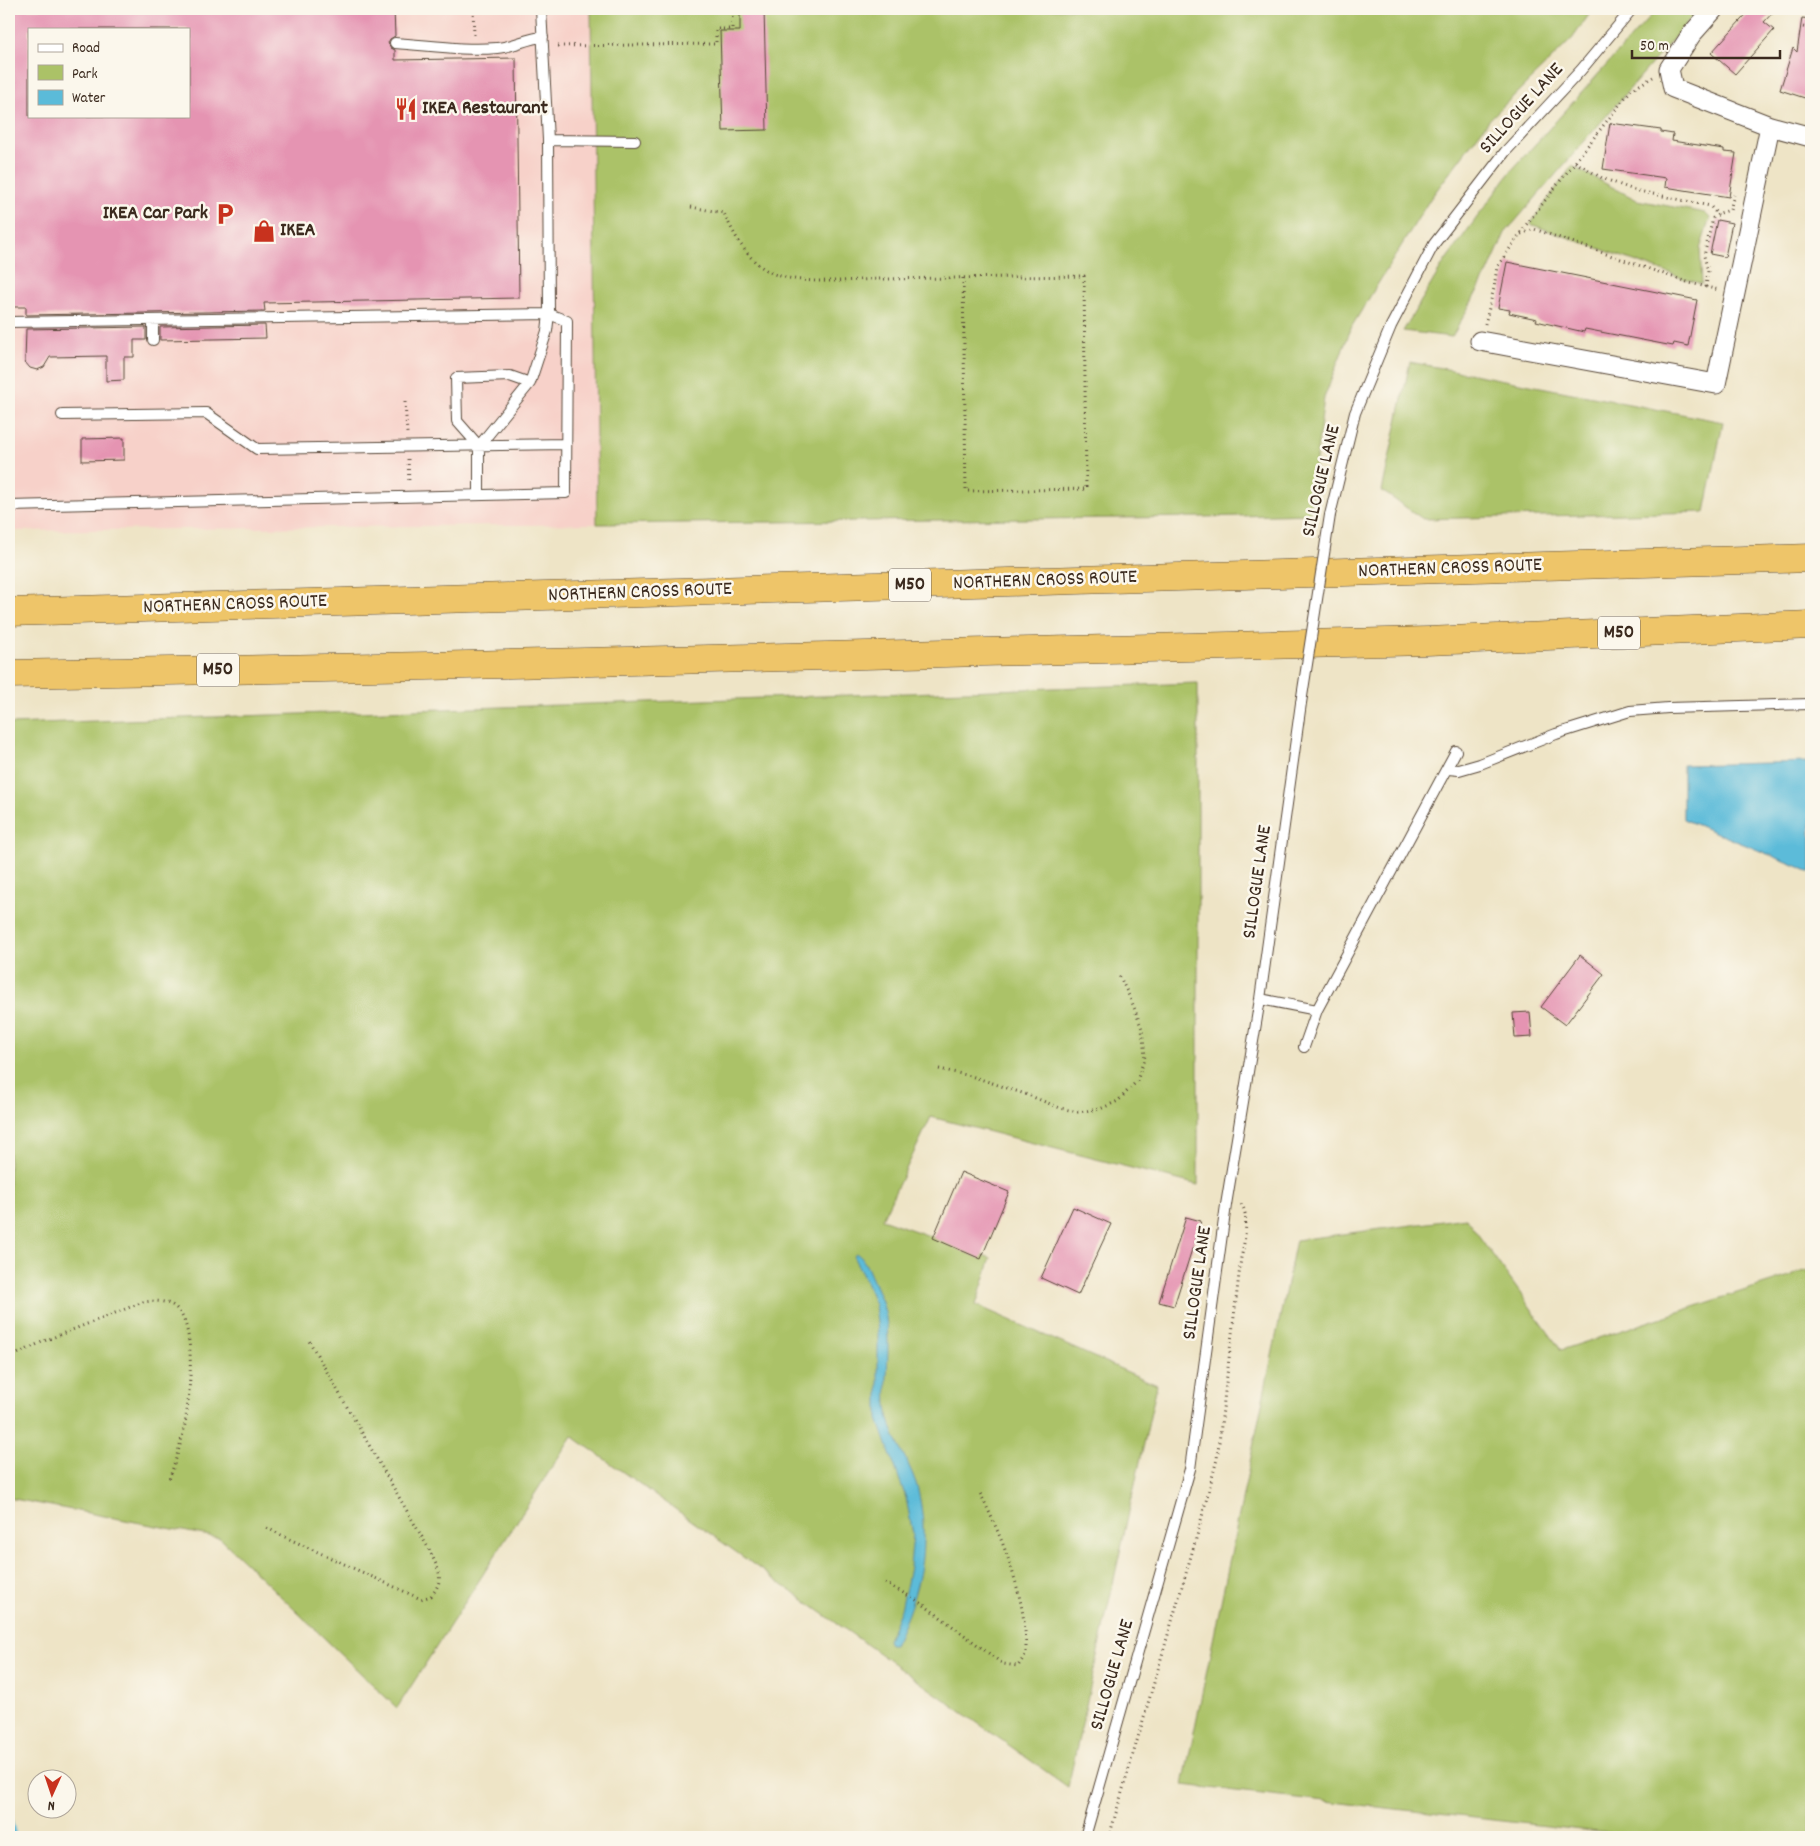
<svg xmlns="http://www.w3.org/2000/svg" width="1820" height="1846" font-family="Dekko,sans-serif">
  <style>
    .built { fill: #f7d1c9; fill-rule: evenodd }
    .green { fill: #abc267; stroke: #737642 }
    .water { fill: #5bbbd9; stroke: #4b727c }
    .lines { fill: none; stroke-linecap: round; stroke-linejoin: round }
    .stream { stroke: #5bbbd9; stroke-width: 5.5 }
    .building { fill: #e594b2; fill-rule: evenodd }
    .lane-casing { stroke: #564637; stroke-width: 12 }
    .street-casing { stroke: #564637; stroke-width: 21 }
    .highway-casing { stroke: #564637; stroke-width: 29 }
    .path { stroke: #564637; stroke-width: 3; stroke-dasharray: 1 4; stroke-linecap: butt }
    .lane { stroke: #fff; stroke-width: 10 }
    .street { stroke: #fff; stroke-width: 19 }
    .highway { stroke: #eec569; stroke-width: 28 }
    .lane-bridge-casing { stroke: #564637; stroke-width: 12; stroke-linecap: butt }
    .lane-bridge { stroke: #fff; stroke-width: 10 }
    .labels { text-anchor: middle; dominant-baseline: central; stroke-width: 5; stroke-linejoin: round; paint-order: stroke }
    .shield { fill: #fbf7ec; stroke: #75685c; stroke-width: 1 }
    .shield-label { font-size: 19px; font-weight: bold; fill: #3b2a1e }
    .poi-label { font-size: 20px; font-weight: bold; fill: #3b2a1e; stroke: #fbf7ec; text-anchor: start }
    .street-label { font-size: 20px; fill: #3b2a1e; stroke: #fbf7ec }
  </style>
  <rect width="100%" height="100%" fill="#fbf7ec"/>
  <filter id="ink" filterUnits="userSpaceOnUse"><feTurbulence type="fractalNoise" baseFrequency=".02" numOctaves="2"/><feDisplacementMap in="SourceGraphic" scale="10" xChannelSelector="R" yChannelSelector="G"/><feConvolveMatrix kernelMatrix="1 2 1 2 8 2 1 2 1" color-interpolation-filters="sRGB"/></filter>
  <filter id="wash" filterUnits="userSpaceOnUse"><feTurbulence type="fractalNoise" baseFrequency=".0096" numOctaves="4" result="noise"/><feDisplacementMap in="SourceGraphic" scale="20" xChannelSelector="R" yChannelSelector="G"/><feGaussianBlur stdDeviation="1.12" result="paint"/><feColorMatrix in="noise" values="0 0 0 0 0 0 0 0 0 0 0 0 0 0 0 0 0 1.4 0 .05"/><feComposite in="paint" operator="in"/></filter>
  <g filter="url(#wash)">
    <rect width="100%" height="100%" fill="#eee4c6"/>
    <path class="built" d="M9,9H591L597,524L9,531ZM29,29H189V116H29Z"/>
    <path class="green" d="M591,9H1593L1572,39L1490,119L1430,199L1352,326L1324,398L1309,514L1204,517L597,524Z
      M1657,9H1699L1505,233L1488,272L1452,337L1403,331L1445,261L1511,171Z
      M1572,166L1637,200L1705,213L1710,218L1700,249L1702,284L1685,279L1530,224Z
      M1410,362L1723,422L1705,512L1423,519L1382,491Z
      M1198,683V1185L931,1117L882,1219L991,1258L976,1305L1157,1385L1068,1787L572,1436L397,1708L220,1538L9,1498V724Z
      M1466,1218L1561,1350L1811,1269V1837H1643L1183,1785L1296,1240Z"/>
    <path class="water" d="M1811,762V872L1683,819V765Z
      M857,1254C863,1257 868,1269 871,1276C877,1290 884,1303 886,1318C891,1345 885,1378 887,1406C889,1435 907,1456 916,1483C921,1500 924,1522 923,1540C923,1575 910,1614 894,1645H890L888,1640L901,1609L907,1583L910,1567L913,1534L906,1498L878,1419V1332L875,1305L866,1282L853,1256Z"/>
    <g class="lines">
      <path class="stream" d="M9,1817L14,1837"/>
    </g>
    <g id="blocks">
      <path class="building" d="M9,9H394L395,36L390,39L388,43L391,48L395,50V60L516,58L519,298L264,303L265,311L26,315V307H9ZM29,29H189V116H29Z
        M740,9H764L767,130L723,131L720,31H740Z
        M1751,9H1776L1764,22L1774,30L1735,74L1711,53Z
        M1802,18L1811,19V100L1780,90L1793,48L1797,52Z
        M1610,123L1661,130V132L1673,134L1672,141L1724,149V152L1736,153L1729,197L1665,187L1666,178L1603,169Z
        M1717,220L1732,223L1725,257L1710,254Z
        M1507,262L1697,300L1688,346L1674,343L1673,346L1585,329L1584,332L1536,321L1537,319L1509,313L1510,310L1498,308Z
        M265,325L266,338L160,340V327Z
        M146,327V340H134V357H124V380L106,381V356L50,357L44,367L37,370L30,368L25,362L26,329Z
        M124,438V460L82,461V439Z
        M1580,955L1604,974L1565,1025L1541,1007Z
        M1530,1012L1532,1037L1515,1038L1513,1013Z
        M961,1172L1009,1192L981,1259L933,1238Z
        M1073,1207L1111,1224L1078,1295L1041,1278Z
        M1186,1217L1201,1221L1174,1306L1159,1302Z"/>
    </g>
  </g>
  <g filter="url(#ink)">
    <use href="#blocks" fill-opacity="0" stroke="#564637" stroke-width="1"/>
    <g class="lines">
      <defs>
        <path id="lane" d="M395,43C428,45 464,51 497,48C513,47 527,38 543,37
          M548,140L635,141
          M9,322L549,314L547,331L530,383L479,446V495
          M153,340V320
          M62,415L206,413L257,449L566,444
          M479,446L457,421L456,378L510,376L530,383
          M9,506L566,493L567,321L549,314L548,140L541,9
          M1330,515L1355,413L1391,326L1434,244L1505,152L1581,70L1632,9
          M1448,769L1459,770L1480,764L1556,734L1630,711L1668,708L1811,704
          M1260,999L1317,1010
          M1304,1047L1317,1010L1456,751
          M1085,1837L1190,1469L1226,1205L1260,999L1301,703"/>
        <path id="street" d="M1714,9L1691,35L1669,69L1673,88L1770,126L1811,137
          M1480,341L1716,384L1770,126"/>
        <path id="highway" d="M9,612L1811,558
          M9,674L427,666L1427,641L1811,625"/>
      </defs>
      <use href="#lane" class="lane-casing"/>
      <use href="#street" class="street-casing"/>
      <use href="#highway" class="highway-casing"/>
      <path class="path" d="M473,9L474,35
        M1803,27L1811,29
        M558,46L716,44V29H732V9
        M1575,162L1602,178L1634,190L1710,206L1718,215
        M691,207L724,213C735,237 750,266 777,275C808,285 849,280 882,279C949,278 1016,277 1084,276L1086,489L966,491L963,278
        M1521,234L1534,229L1690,283L1719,290
        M1706,287L1708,271L1704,256L1713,218L1720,213L1730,210L1734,195
        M1485,324L1494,288L1497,267L1526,225L1631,90L1653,77
        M405,402L407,433
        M408,459L409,483
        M939,1069L971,1076L1028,1095L1060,1108L1078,1112L1100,1109L1118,1101L1137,1081L1145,1056L1142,1029L1132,1002L1118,973
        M9,1358L44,1341L143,1302C151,1301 161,1300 170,1304C200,1317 189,1398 185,1424C181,1444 175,1462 169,1480
        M267,1528L287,1538L421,1599L431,1596C446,1578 438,1570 430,1551L308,1339
        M885,1583L920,1602L1003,1664L1018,1666L1026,1654C1027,1600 1004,1541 980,1493
        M1109,1837L1198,1532L1217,1459L1241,1258C1244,1246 1250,1214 1241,1204"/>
      <use href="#lane" class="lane"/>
      <use href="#street" class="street"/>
      <use href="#highway" class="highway"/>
      <defs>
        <path id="lane-bridge" d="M1301,703L1330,515"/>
      </defs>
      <use href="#lane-bridge" class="lane-bridge-casing"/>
      <use href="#lane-bridge" class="lane-bridge"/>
    </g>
  </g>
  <defs>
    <symbol id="restaurant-bare" viewBox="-9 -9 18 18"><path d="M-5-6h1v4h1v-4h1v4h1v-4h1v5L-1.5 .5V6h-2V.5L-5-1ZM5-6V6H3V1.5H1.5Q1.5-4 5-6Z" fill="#c8321e" stroke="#fbf7ec" stroke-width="2.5" paint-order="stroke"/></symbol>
    <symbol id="parking-bare" viewBox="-9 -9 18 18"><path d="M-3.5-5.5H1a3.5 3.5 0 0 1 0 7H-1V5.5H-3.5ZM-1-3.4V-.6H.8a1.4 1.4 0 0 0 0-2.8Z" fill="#c8321e" stroke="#fbf7ec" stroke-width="2.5" paint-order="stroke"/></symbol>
    <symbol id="shop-bare" viewBox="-9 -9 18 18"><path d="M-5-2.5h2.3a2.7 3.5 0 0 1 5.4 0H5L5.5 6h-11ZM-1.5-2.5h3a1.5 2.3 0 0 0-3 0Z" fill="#c8321e" stroke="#fbf7ec" stroke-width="2.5" paint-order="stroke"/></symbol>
  </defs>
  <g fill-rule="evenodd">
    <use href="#restaurant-bare" x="390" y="93" width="32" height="32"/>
    <use href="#parking-bare" x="209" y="198" width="32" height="32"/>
    <use href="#shop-bare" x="248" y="215" width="32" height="32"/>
  </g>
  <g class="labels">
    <g class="shield">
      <rect x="889" y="568.5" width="42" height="33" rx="4"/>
      <rect x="1598" y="616.5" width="42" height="33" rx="4"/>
      <rect x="197" y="653.5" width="42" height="33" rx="4"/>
    </g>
    <g class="shield-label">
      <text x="910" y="585">M50</text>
      <text x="1619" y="633">M50</text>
      <text x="218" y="670">M50</text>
    </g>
    <g class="poi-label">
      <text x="422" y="109">IKEA Restaurant</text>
      <text x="208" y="214" text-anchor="end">IKEA Car Park</text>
      <text x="280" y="231">IKEA</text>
    </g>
    <g class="street-label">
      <text transform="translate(1522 109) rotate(-48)">SILLOGUE LANE</text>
      <text transform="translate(1322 481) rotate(-77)">SILLOGUE LANE</text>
      <text transform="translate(1450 569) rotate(-2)">NORTHERN CROSS ROUTE</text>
      <text transform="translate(1045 581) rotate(-2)">NORTHERN CROSS ROUTE</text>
      <text transform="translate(640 593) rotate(-2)">NORTHERN CROSS ROUTE</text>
      <text transform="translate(235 605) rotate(-2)">NORTHERN CROSS ROUTE</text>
      <text transform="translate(1258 882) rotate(-82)">SILLOGUE LANE</text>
      <text transform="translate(1198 1283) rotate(-82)">SILLOGUE LANE</text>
      <text transform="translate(1113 1675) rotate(-74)">SILLOGUE LANE</text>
    </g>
  </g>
  <rect width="1820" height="1846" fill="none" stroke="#fbf7ec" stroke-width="30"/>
  <rect x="28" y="28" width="162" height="90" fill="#fbf7ec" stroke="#aea59a"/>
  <rect x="38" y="44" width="25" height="8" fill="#ffffff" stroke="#aea59a"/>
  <text x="72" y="52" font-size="15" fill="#3b2a1e">Road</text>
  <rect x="38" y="65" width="25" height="15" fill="#abc267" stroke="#aea59a"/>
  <text x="72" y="78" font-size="15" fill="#3b2a1e">Park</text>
  <rect x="38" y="90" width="25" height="15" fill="#5bbbd9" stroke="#aea59a"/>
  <text x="72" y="102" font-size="15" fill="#3b2a1e">Water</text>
  <g transform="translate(52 1794) rotate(183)"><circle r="24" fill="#fbf7ec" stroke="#aea59a"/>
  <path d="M0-4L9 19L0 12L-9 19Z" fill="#c8321e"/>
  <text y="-8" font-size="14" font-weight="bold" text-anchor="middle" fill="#3b2a1e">N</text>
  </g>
  <path d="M1632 50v8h148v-8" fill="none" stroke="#3b2a1e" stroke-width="2.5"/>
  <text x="1640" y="50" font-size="15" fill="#3b2a1e" stroke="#fbf7ec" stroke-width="4" paint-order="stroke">50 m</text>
</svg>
